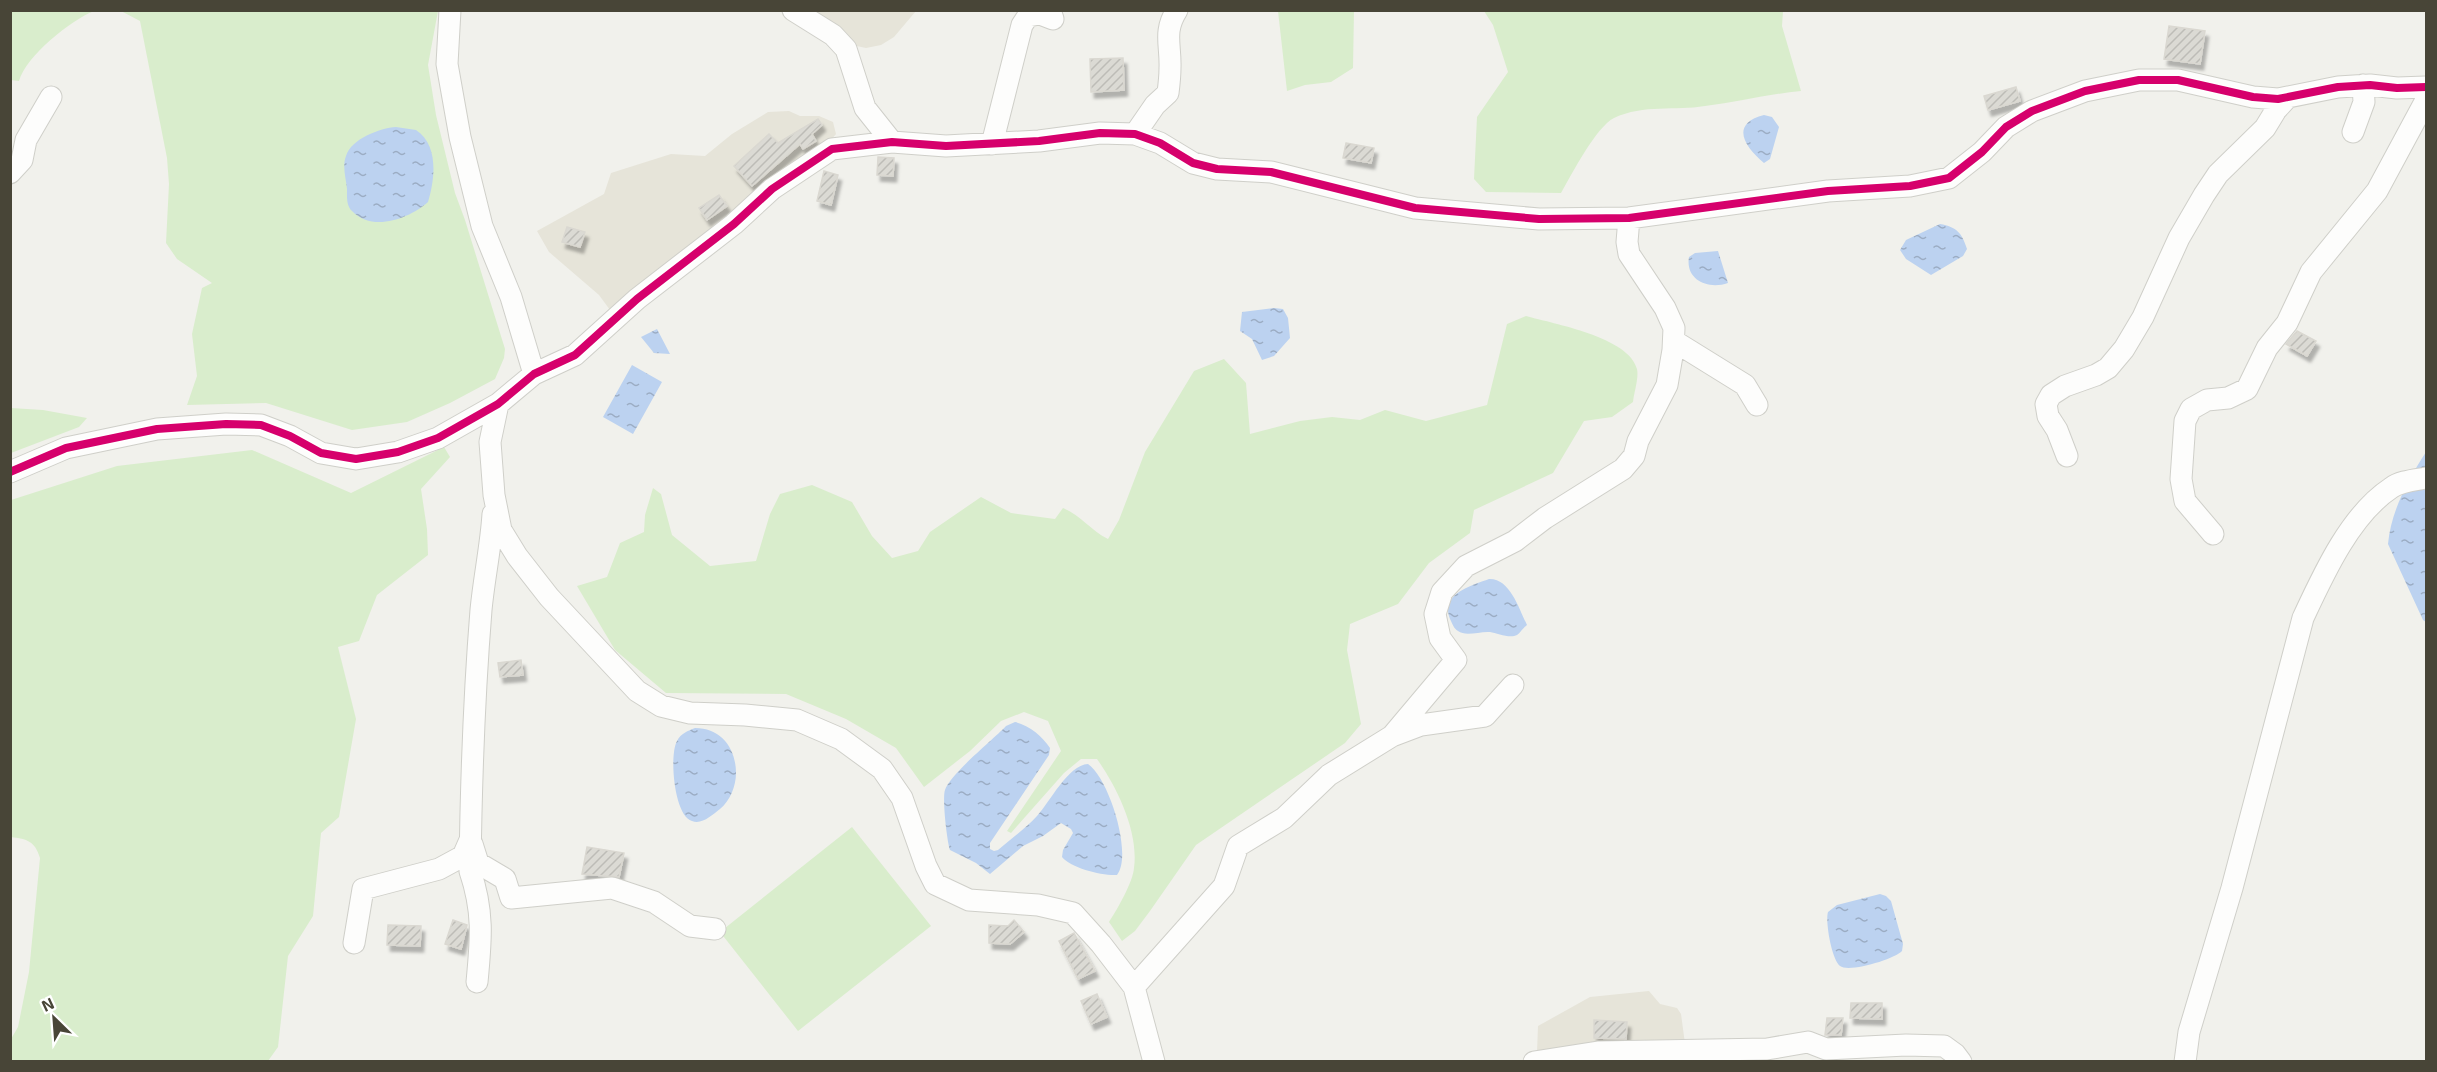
<svg xmlns="http://www.w3.org/2000/svg" width="2437" height="1072" font-family="'Exo 2',sans-serif">
  <style>
    .residential { fill: #e6e4d9 }
    .green { fill: #d9edcc }
    .water { fill: url(#water-ripples) }
    .building { fill: url(#building-hatch); stroke: #dad8d1; stroke-width: 1.5; filter: url(#shadow) }
    .lines { fill: none; stroke-linecap: round; stroke-linejoin: round }
    .minor-casing { stroke: #cfcfc9; stroke-width: 23 }
    .minor { stroke: #fdfdfc; stroke-width: 21 }
    .cycleway-casing { stroke: #fff; stroke-width: 11 }
    .cycleway { stroke: #d6006c; stroke-width: 8 }
  </style>
  <defs>
    <pattern id="water-ripples" width="26" height="14" patternUnits="userSpaceOnUse" patternTransform="scale(1.5)"><rect width="26" height="14" fill="#bcd2f0"/><path d="M2 4q2-2 4 0t4 0M15 11q2-2 4 0t4 0" fill="none" stroke="#9bacc3"/></pattern>
    <pattern id="building-hatch" width="6" height="6" patternUnits="userSpaceOnUse" patternTransform="scale(1.5)"><rect width="6" height="6" fill="#dbdad4"/><path d="M-1 1l2-2M0 6l6-6M5 7l2-2" fill="none" stroke="#bdbcb7"/></pattern>
    <filter id="shadow"><feDropShadow dx="3.5" dy="6" stdDeviation="1.5" flood-color="#0004"/></filter>
  </defs>
  <rect width="100%" height="100%" fill="#f1f1ec"/>
  <path class="residential" d="M803,11H916L894,37L881,45L866,48L852,45Z
    M789,111L800,116H819L833,122L836,134L827,145L772,176L759,191L610,310L599,295L549,252L537,231L604,194L611,173L671,154L705,156L732,134L768,112Z
    M1649,991L1660,1004L1677,1008L1681,1014L1685,1044L1537,1052L1538,1026L1590,997Z"/>
  <path class="green" d="M11,10H94V11C71,20 26,56 19,81L11,80Z
    M121,11H438L428,65L436,115L455,193L465,220L505,349L504,358L495,379L450,403L407,422L352,430L266,403L187,405L197,376L192,334L202,288L212,283L177,259L166,243L169,184L167,158L140,21Z
    M1278,11H1354L1353,68L1331,82L1305,85L1287,91Z
    M1484,11H1783L1782,26L1801,91C1769,94 1738,102 1705,106C1675,111 1644,104 1614,118C1596,127 1572,174 1561,193L1486,192L1474,179L1477,117L1508,72L1493,25Z
    M1526,316C1554,324 1629,337 1637,369C1639,378 1634,393 1633,402L1612,417L1584,421L1553,473L1474,510L1470,533L1429,563L1398,604L1350,624L1347,650L1361,724L1345,743L1196,845L1150,911L1135,931L1122,941L1109,922C1117,910 1133,882 1134,868C1139,832 1117,787 1097,759H1081L1064,773L1011,833L1007,831L1061,751L1048,721L1024,712L1001,721L970,751L924,787L896,748L846,719L786,694L666,693L615,650L577,586L607,577L620,543L644,532L645,515L653,488L661,494L672,535L710,566L756,561L770,514L780,494L812,485L852,502L872,536L892,558L918,551L930,532L981,497L1011,513L1055,519L1063,508C1082,516 1090,530 1108,539L1119,520L1145,452L1194,371L1224,359L1246,383L1250,434L1300,421L1332,417L1360,420L1385,410L1426,421L1487,405L1507,324Z
    M11,408L43,410L87,418L79,427L11,453Z
    M444,447L450,457L421,489L427,529L428,555L377,595L359,641L338,647L356,719L339,817L321,833L313,916L288,956L278,1047L268,1061H11V1039L18,1027L29,972L40,858C35,841 27,839 11,837V500L117,466L252,450L351,493Z
    M852,827L931,926L798,1031L720,932Z"/>
  <path class="water" d="M1764,115L1772,117L1779,127L1770,159L1764,163C1745,147 1729,124 1764,115Z
    M396,127L416,130C439,145 435,179 428,202C410,218 373,233 352,211C346,206 347,195 347,189C346,179 342,166 346,156C351,139 380,128 396,127Z
    M1940,224C1957,227 1962,233 1967,249L1963,256L1931,275L1906,259L1900,250L1906,240Z
    M1718,251L1728,283C1708,290 1685,280 1689,257L1695,253Z
    M1274,308L1283,309L1288,318L1290,338L1274,356L1262,360L1252,339L1240,331L1242,312Z
    M657,329L670,354L654,353L641,337Z
    M632,365L662,382L633,434L603,417Z
    M2426,452V560L2425,565L2426,622L2423,620L2388,544C2391,511 2408,480 2426,452Z
    M1489,579C1510,578 1519,609 1527,625C1524,627 1520,633 1517,635C1510,639 1497,633 1490,632C1480,631 1466,637 1458,631C1454,629 1452,623 1450,619C1440,594 1470,586 1489,579Z
    M1015,722C1029,725 1043,737 1050,748L1049,755L990,843V849L994,851L998,850C1011,839 1026,828 1037,816C1050,802 1068,765 1088,764C1109,778 1133,855 1117,875C1102,876 1071,868 1062,857L1063,850L1073,833L1071,829L1061,823L1043,836L1023,846L990,874L976,863L950,850C947,841 942,798 945,790C950,774 993,740 1006,726Z
    M695,728C721,728 736,748 736,773C736,786 730,801 720,809C712,815 702,825 692,821C674,816 669,755 677,741C681,733 688,731 695,728Z
    M1880,894L1886,896L1891,901L1903,944L1902,951C1895,959 1849,973 1840,966C1832,960 1825,922 1828,912L1837,905Z"/>
  <path class="building" d="M2169,26L2205,31L2200,64L2164,59Z
    M1123,58L1124,90L1091,92L1090,59Z
    M2016,87L2020,101L1988,110L1984,96Z
    M818,119L822,125L812,134L816,141L803,149L800,144L752,186L734,166L769,134L778,143Z
    M1346,143L1374,148L1371,163L1343,158Z
    M878,157L894,158L893,176L877,175Z
    M824,171L838,175L831,205L817,201Z
    M719,195L727,206L707,220L699,208Z
    M567,227L585,232L580,247L562,242Z
    M2297,331L2316,341L2307,356L2286,344Z
    M521,660L523,675L500,677L498,663Z
    M587,847L624,853L619,877L582,874Z
    M453,920L467,925L461,949L445,944Z
    M1014,920L1024,932L1010,944L989,943V925L1008,926Z
    M388,925L421,926L420,946L387,945Z
    M1074,933L1095,971L1078,979L1059,941Z
    M1097,994L1107,1017L1091,1024L1081,1001Z
    M1851,1003H1882V1019L1850,1018Z
    M1827,1018H1843L1841,1035H1825Z
    M1594,1020L1627,1022L1626,1039L1594,1038Z"/>
  <g class="lines">
    <defs>
      <path id="minor" d="M450,10L447,64L460,137L482,226L511,297L534,374
        M793,10L833,35L846,49L865,108L892,142
        M2353,132L2364,102L2363,85
        M1135,134L1155,105L1168,93C1169,85 1170,76 1170,68C1171,45 1163,32 1177,10
        M992,144L1022,25L1028,16L1040,14L1053,19L1050,10
        M10,173L22,160L26,140L51,97
        M1674,341L1745,385L1757,405
        M498,404L490,442L494,495L501,530L517,556L549,597L637,691L661,706L690,713L745,715L797,720L841,739L882,769L902,798L926,866L935,884L969,900L1038,905L1073,913L1101,944L1134,987L1154,1062
        M2067,456L2057,430L2048,416L2046,404L2051,395L2065,386L2096,375L2108,368L2124,349L2143,317L2179,238L2204,195L2218,174L2265,128L2276,110L2287,98
        M10,472L66,448L157,429L226,424L261,425L290,436L321,453L356,459L398,452L438,438L498,404L534,374L575,355L637,299L734,224L772,189L832,149L892,142L946,146L1039,141L1100,133L1135,134L1160,143L1193,163L1217,169L1271,172L1415,208L1539,219L1629,218L1828,191L1910,186L1949,178L1982,152L2006,127L2032,111L2085,91L2139,80H2178L2253,97L2278,99L2338,87L2370,85L2397,88L2426,87
        M2213,534L2185,501L2181,479L2185,421L2191,409L2207,400L2228,398L2247,389L2267,348L2287,323L2311,272L2377,191L2426,100
        M1392,736L1456,660L1440,638L1435,614L1442,592L1466,566L1515,541L1545,518L1623,469L1634,456L1638,441L1667,385L1673,350L1674,328L1665,308L1629,254L1627,242L1629,218
        M472,844L478,863L505,879L511,898L612,888L654,902L690,926L715,929
        M354,943L363,889L439,869L463,856L470,840
        M477,982C481,940 484,912 470,871C471,783 474,697 481,610C484,578 491,546 493,514
        M1134,987L1224,886L1238,846L1284,818L1329,775L1392,736L1421,725L1485,716L1513,685
        M1534,1062L1598,1052L1767,1049L1808,1042L1826,1049L1906,1045L1944,1046L1955,1054L1961,1062
        M2185,1062L2189,1032L2232,888L2303,618C2323,575 2350,515 2391,488C2400,481 2415,480 2426,478"/>
    </defs>
    <use href="#minor" class="minor-casing"/>
    <use href="#minor" class="minor"/>
    <defs>
      <path id="cycleway" d="M10,472L66,448L157,429L226,424L261,425L290,436L321,453L356,459L398,452L438,438L498,404L534,374L575,355L637,299L734,224L772,189L832,149L892,142L946,146L1039,141L1100,133L1135,134L1160,143L1193,163L1217,169L1271,172L1415,208L1539,219L1629,218L1828,191L1910,186L1949,178L1982,152L2006,127L2032,111L2085,91L2139,80H2178L2253,97L2278,99L2338,87L2370,85L2397,88L2426,87"/>
    </defs>
    <use href="#cycleway" class="cycleway-casing"/>
    <use href="#cycleway" class="cycleway"/>
  </g>
  <rect width="2437" height="1072" fill="none" stroke="#484537" stroke-width="24"/>
  <g transform="translate(54 1018) rotate(335)" stroke="#ffffff" stroke-width="4.5" paint-order="stroke">
  <path d="M0-4.5L10 22L0 15L-10 22Z" fill="#484537"/>
  <text y="-9" font-size="16" font-weight="bold" text-anchor="middle" fill="#484537">N</text>
  </g>
</svg>
